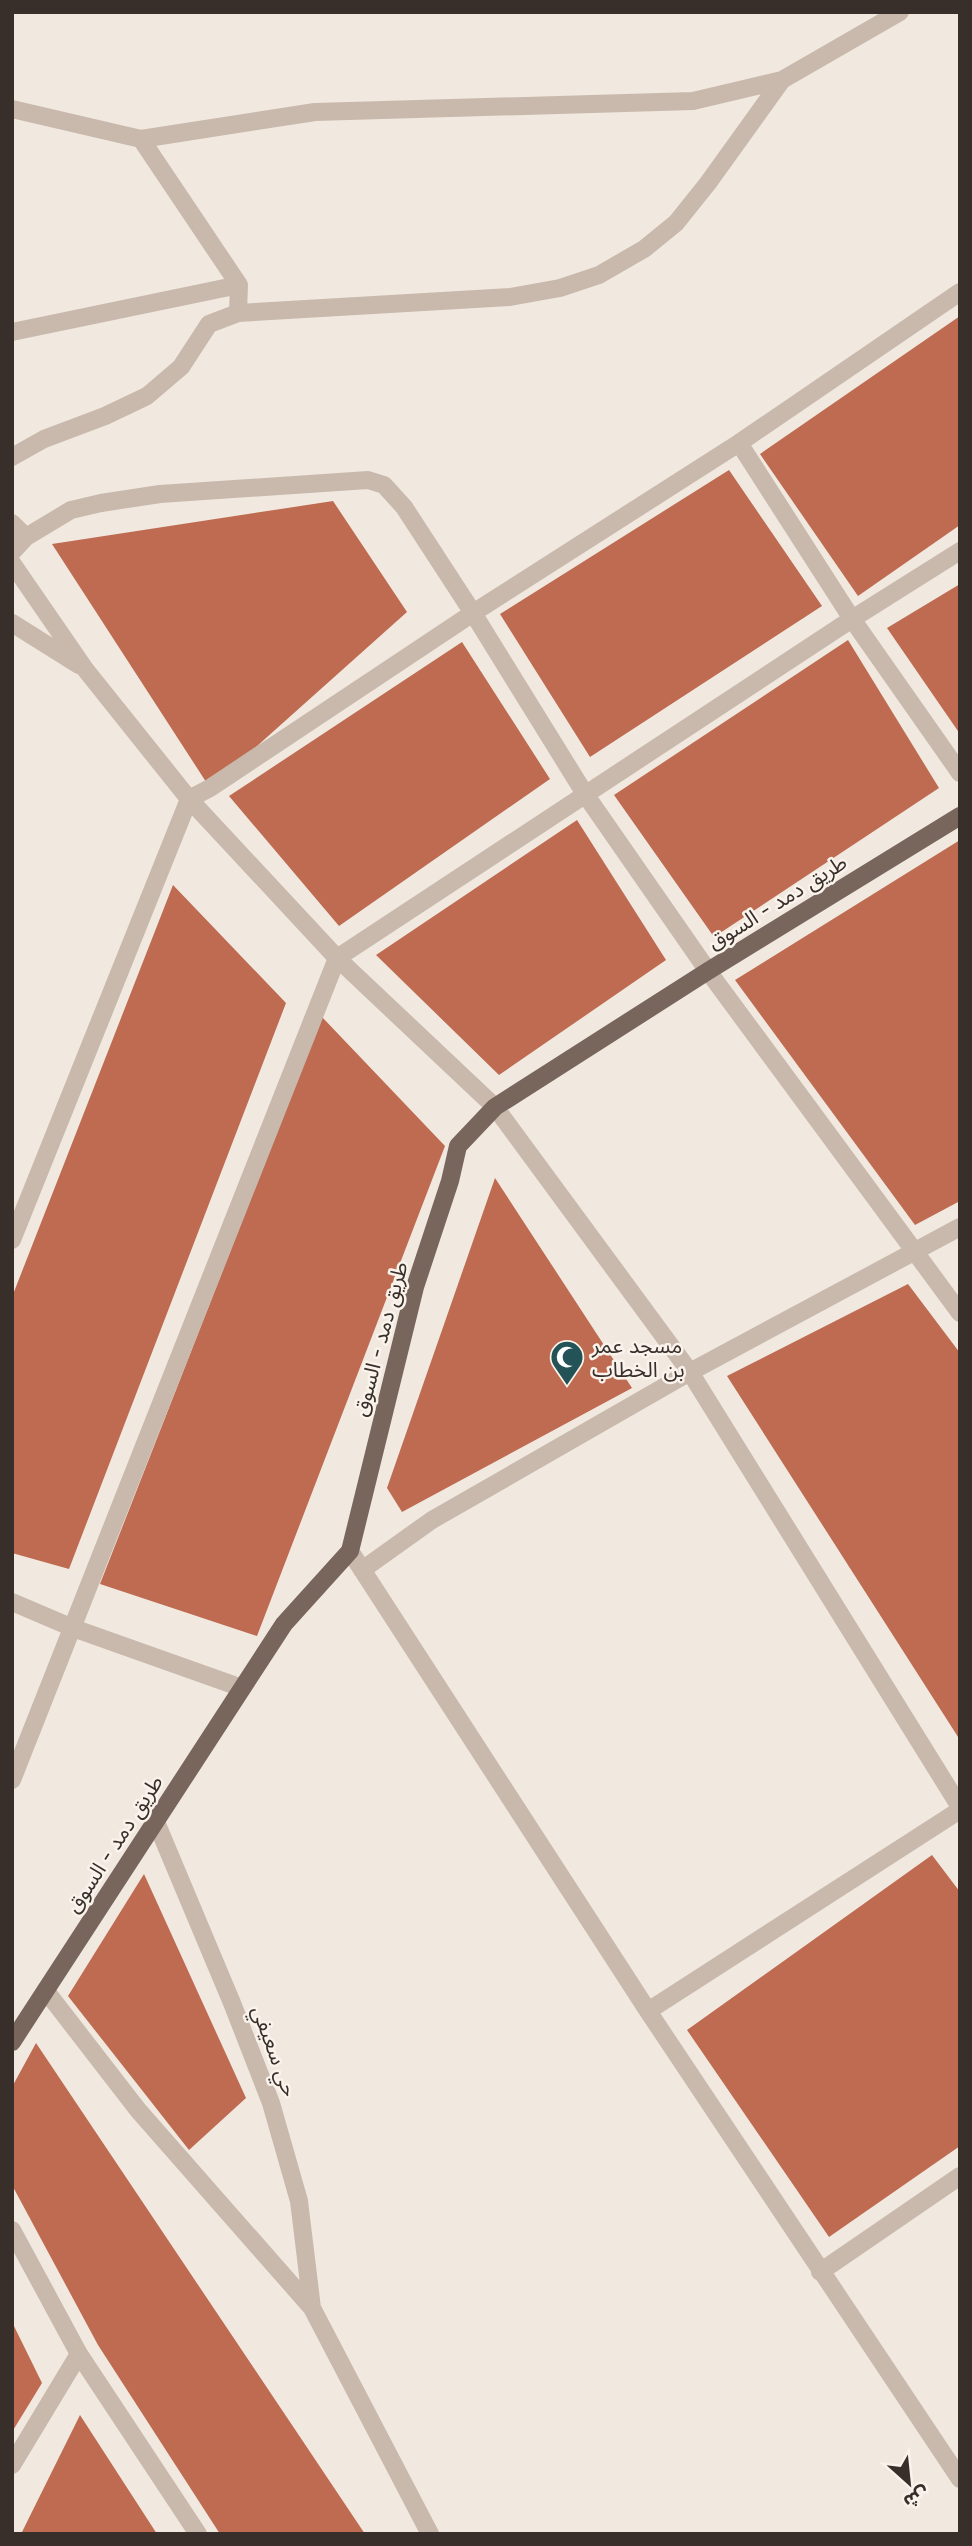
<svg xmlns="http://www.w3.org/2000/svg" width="972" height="2546" font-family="Inter,'Noto Sans Arabic',sans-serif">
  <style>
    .building { fill: #be6b51 }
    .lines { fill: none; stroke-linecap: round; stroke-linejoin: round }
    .minor { stroke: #c9b9ac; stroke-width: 18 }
    .major { stroke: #78665d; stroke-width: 18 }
    .labels { text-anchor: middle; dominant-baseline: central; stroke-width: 5; stroke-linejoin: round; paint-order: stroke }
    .street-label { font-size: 21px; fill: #382f2a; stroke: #f9f3ec }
    .poi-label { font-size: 21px; fill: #382f2a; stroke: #f9f3ec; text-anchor: start }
  </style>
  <rect width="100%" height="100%" fill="#f1e9e0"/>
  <path class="building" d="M960,316V525L858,596L760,454Z
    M729,470L822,606L590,757L500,614Z
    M333,501L407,612L210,788L52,544Z
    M960,584V734L887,628Z
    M848,640L939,788L714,937L614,795Z
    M462,642L550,779L339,926L229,796Z
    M577,820L666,960L499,1075L376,955Z
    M960,840V1201L915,1225L735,980Z
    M173,885L286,1003L69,1569L12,1553V1297Z
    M322,1017L445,1146L257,1636L100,1584Z
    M495,1178L632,1388L402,1512L387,1488Z
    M908,1284L960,1353V1740L727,1376Z
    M932,1855L960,1892V2146L829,2237L687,2030Z
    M144,1874L246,2098L189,2150L68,1996Z
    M36,2043L365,2534H220L98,2345L12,2185V2087Z
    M12,2322L42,2383L12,2432Z
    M80,2415L157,2534H21Z"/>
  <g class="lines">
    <path class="minor" d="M12,109L141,139L239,285L238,313L209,324L181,367L147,396L105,416L44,439L12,457
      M141,139L315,112L693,101L782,80L900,12
      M238,313L510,297L560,288L599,275L644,249L676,223L708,183L782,80
      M12,332L239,285
      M739,443L852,619L960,773
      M12,523L26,537L12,552
      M26,537L71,510L101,503L160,494L368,480L384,485L404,507L473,613L585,794L708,971L960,1313
      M12,563L85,669L189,799L337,958L495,1107L690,1372L960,1807
      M12,623L79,665
      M12,1240L189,799L210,788L473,613L739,443L960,292
      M350,1551L648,2011L960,2479
      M362,1570L432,1520L690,1372L960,1227
      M12,1602L73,1628L242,1688
      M12,1780L337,958L852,619L960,551
      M156,1822L232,2003L271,2103L299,2201L312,2308
      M46,1991L138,2110L312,2308L430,2534
      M648,2011L960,1810
      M12,2230L79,2354L198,2534
      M820,2272L960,2176
      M12,2465L79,2354"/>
    <path class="major" d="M12,2042L284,1624L350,1551L415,1287L450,1181L458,1146L495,1107L708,971L960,816"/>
  </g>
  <defs>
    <symbol id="mosque-pin" viewBox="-11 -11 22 30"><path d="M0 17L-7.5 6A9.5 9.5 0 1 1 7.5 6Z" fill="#235357" stroke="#f9f3ec"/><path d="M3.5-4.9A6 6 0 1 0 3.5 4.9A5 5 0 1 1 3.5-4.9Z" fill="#fff"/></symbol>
  </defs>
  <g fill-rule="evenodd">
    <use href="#mosque-pin" x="548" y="1338" width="38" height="52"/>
  </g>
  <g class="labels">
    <g class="street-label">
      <text transform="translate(777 902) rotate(-32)">طريق دمد - السوق</text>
      <text transform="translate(380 1339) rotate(-75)">طريق دمد - السوق</text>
      <text transform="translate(114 1844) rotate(-57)">طريق دمد - السوق</text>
      <text transform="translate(275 2051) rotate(70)">حي سعيفي</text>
    </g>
    <g class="poi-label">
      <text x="592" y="1345">مسجد عمر<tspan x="592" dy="24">بن الخطاب</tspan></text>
    </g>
  </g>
  <rect width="972" height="2546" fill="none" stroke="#382f2a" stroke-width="28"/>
  <g transform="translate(909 2483) rotate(153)" stroke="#f9f3ec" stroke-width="5" paint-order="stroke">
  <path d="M0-5L12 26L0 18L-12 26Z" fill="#382f2a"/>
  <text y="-10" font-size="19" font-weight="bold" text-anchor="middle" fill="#382f2a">ش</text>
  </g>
</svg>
